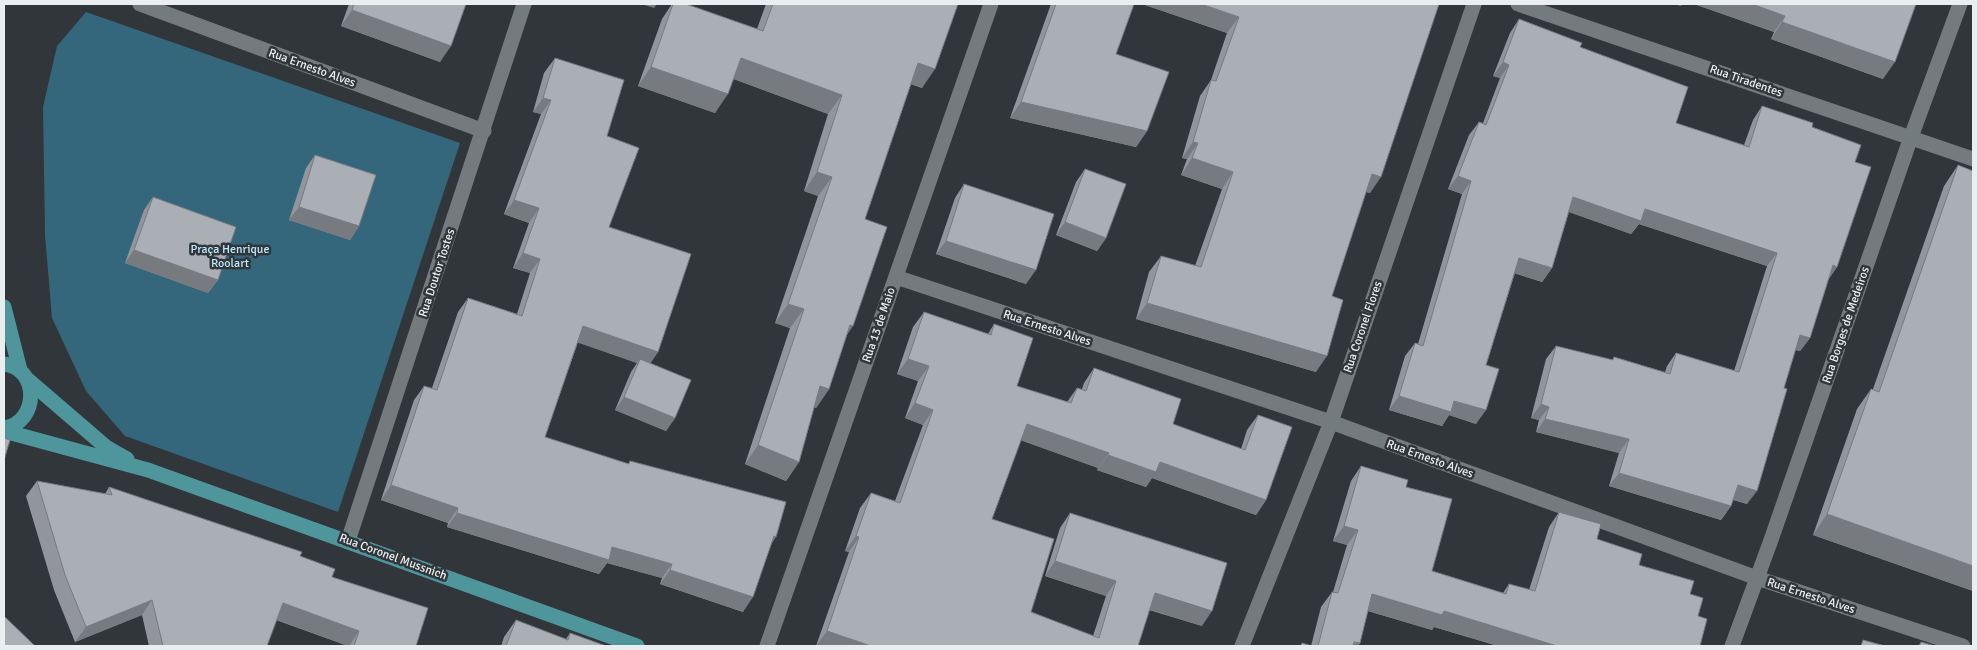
<svg xmlns="http://www.w3.org/2000/svg" width="1977" height="650" font-family="Signika,sans-serif">
  <style>
    .green { fill: #34677c }
    .lines { fill: none; stroke-linecap: round; stroke-linejoin: round }
    .minor { stroke: #747b7e; stroke-width: 15 }
    .major { stroke: #4f959c; stroke-width: 15 }
    .wall { fill: #92969c }
    .shaded-wall { fill: #777a7f }
    .building { fill: #aaafb5; stroke: #777a7f }
    .labels { text-anchor: middle; dominant-baseline: central; stroke-width: 5; stroke-linejoin: round; paint-order: stroke }
    .street-label { font-size: 12px; fill: #eaeef0; stroke: #303639 }
    .park-label { font-size: 12px; fill: #beeafe; stroke: #303639 }
  </style>
  <rect width="100%" height="100%" fill="#303639"/>
  <path class="green" d="M86,12L460,143L338,512L125,436L86,391L52,318L45,235L43,107L57,46Z"/>
  <g class="lines">
    <path class="minor" d="M140,4L484,131
      M1518,4L1973,159
      M896,277L1331,422L1757,578L1963,646
      M348,541L524,4
      M767,646L991,4
      M1242,646L1331,422L1474,4
      M1732,646L1771,540L1911,137L1960,4"/>
    <path class="major" d="M4,307L20,370
      M4,364C40,368 39,423 4,428
      M27,379L106,447L127,459
      M4,431L148,470L637,646"/>
  </g>
  <path class="wall" d="M349,4H466L440,62L341,26Z
    M672,4H686L757,29L766,4H958L922,88L911,84L865,219L847,335L829,389L816,408L814,407L799,462L786,481L745,464L790,328L775,323L818,196L804,191L828,114L734,79L715,113L638,86L662,19Z
    M1051,4H1134L1116,54L1147,131L1136,147L1010,118Z
    M1142,4H1439L1370,193L1366,192L1332,296L1316,372L1136,319L1149,272L1161,256L1195,266L1222,189L1181,175L1187,159L1182,158L1200,96L1211,80L1227,33Z
    M1694,4H1916L1883,79L1771,39L1774,32Z
    M1519,19L1580,47L1676,123L1744,145L1753,120L1762,106L1812,127L1855,162L1837,267L1828,280L1810,338L1800,351L1795,350L1747,504L1733,500L1731,506L1721,520L1609,486L1619,453L1536,432L1539,420L1531,418L1546,359L1556,346L1612,360L1614,357L1665,372L1667,366L1676,353L1734,371L1767,266L1639,224L1631,234L1569,212L1552,268L1542,282L1515,273L1486,365L1476,424L1449,415L1442,426L1389,410L1405,356L1415,343L1418,344L1462,194L1448,189L1469,135L1479,122L1483,123L1500,78L1493,76L1510,33Z
    M555,58L607,136L609,227L658,352L650,363L675,418L666,431L615,410L631,372L637,363L578,342L545,437L628,464L630,461L771,545L743,612L660,584L662,578L607,563L599,574L447,527L448,523L381,500L414,400L424,386L432,388L458,312L468,298L517,314L530,273L513,268L529,223L504,214L541,114L533,112L544,73Z
    M315,155L359,226L350,240L289,220L306,168Z
    M1958,165L1973,591L1813,535L1857,409L1871,389H1873L1944,186Z
    M1085,169L1106,238L1097,251L1056,235L1076,182Z
    M964,184L1026,284L936,254L955,198Z
    M153,197L218,280L208,293L125,263L144,210Z
    M924,312L988,334L994,324L1017,386L1067,402L1077,388L1082,389L1084,383L1094,368L1173,424L1241,449L1247,430L1258,415L1266,500L1256,515L1152,478L1146,487L1097,470L1098,468L1021,440L992,519L1031,612L1093,636L1106,596L1045,576L1060,528L1070,513L1202,626L1149,610L1138,646H816L849,552L845,551L860,508L871,493L895,501L923,425L905,418L918,381L897,374L913,327Z
    M1361,466L1406,487L1432,571L1503,593L1509,584L1529,590L1549,527L1559,512L1597,539L1639,565L1690,594L1698,616L1700,646H1498L1434,627L1432,630L1368,611L1360,643L1358,646H1300L1302,643L1311,646L1321,607L1332,592H1333L1347,545L1333,541L1351,481Z
    M37,481L105,494L109,487L300,556L332,577L416,646H348L276,620L266,646H149L142,615L75,642L54,590L26,496Z
    M516,620L566,639L570,633L606,646H501L504,637Z"/>
  <path class="shaded-wall" d="M641,4H657L654,8Z
    M1142,4H1201L1239,17L1227,33Z
    M1674,4H1682L1681,6Z
    M1694,4H1752L1785,16L1774,32Z
    M352,10L451,46L440,62L341,26Z
    M1782,22L1895,62L1883,79L1771,39Z
    M741,58L842,95L828,114L728,77Z
    M1503,62L1509,65L1500,78L1493,76Z
    M918,63L935,69L922,88L904,82Z
    M651,67L728,94L715,113L638,86Z
    M543,98L551,100L541,114L533,112Z
    M1021,102L1147,131L1136,147L1010,118Z
    M1193,142L1198,143L1187,159L1182,158Z
    M1192,158L1233,172L1222,189L1181,175Z
    M817,172L832,177L818,196L804,191Z
    M1372,174L1381,177L1370,193L1361,190Z
    M1458,176L1471,181L1462,194L1448,189Z
    M1573,197L1645,209L1777,253L1767,266L1639,224L1631,234L1564,210Z
    M514,200L539,208L529,223L504,214Z
    M299,207L359,226L350,240L289,220Z
    M1065,222L1106,238L1097,251L1056,235Z
    M946,241L1036,270L1026,284L936,254Z
    M134,250L218,280L208,293L125,263Z
    M523,253L540,259L530,273L513,268Z
    M1519,258L1552,268L1542,282L1510,272Z
    M1833,265L1837,267L1828,280Z
    M1147,303L1327,356L1316,372L1136,319Z
    M788,304L804,309L790,328L775,323Z
    M850,325L853,326L840,345Z
    M583,326L658,352L648,367L640,359L637,363L573,341Z
    M1800,335L1810,338L1800,351L1790,348Z
    M908,359L929,366L918,381L897,374Z
    M820,386L829,389L816,408L807,405Z
    M1399,396L1454,401L1486,410L1476,424L1449,415L1442,426L1389,410Z
    M624,397L675,418L666,431L615,410Z
    M915,403L933,410L923,425L905,418Z
    M1541,404L1549,407L1539,420L1531,418Z
    M1545,419L1629,439L1619,453L1536,432Z
    M1027,424L1109,453L1098,468L1017,439Z
    M758,445L799,462L786,481L745,464Z
    M1108,455L1160,462L1266,500L1256,515L1152,478L1146,487L1097,470Z
    M1619,473L1731,506L1721,520L1609,486Z
    M391,485L458,508L448,523L381,500Z
    M1738,485L1757,491L1747,504L1728,498Z
    M457,513L612,547L672,564L662,578L607,563L599,574L447,527Z
    M1827,514L1973,566V591L1813,535Z
    M1344,526L1358,530L1347,545L1333,541Z
    M774,536L776,537L766,552Z
    M856,536L859,537L849,552L845,551Z
    M1055,561L1116,581L1106,596L1045,576Z
    M670,570L753,597L743,612L660,584Z
    M1155,593L1212,611L1202,626L1144,608Z
    M1372,594L1444,611L1557,646H1498L1434,627L1432,630L1361,609Z
    M152,600L142,615L75,642L86,627Z
    M283,603L359,631L349,646H348L272,618Z
    M827,631L871,646H816Z
    M1354,642L1360,643L1358,646H1352Z"/>
  <path class="building" d="M354,4H466L451,46L352,10Z
    M673,4H686L763,31L773,4H958L935,69L918,63L865,219L887,227L853,326L850,325L829,389L820,386L799,462L758,445L804,309L788,304L832,177L817,172L842,95L741,58L728,94L651,67Z
    M1056,4H1134L1116,54L1169,72L1147,131L1021,102Z
    M1201,4H1439L1381,177L1372,174L1332,296L1343,300L1327,356L1147,303L1161,256L1201,267L1233,172L1192,158L1198,143L1193,142L1211,80L1216,81L1239,17Z
    M1752,4H1916L1895,62L1782,22L1785,16Z
    M1519,19L1582,43L1580,47L1688,87L1676,123L1749,147L1762,106L1813,123L1812,127L1861,145L1855,162L1871,167L1837,267L1833,265L1810,338L1800,335L1784,388L1787,389L1757,491L1738,485L1731,506L1619,473L1629,439L1545,419L1549,407L1541,404L1556,346L1613,360L1614,357L1670,374L1676,353L1739,372L1777,253L1645,209L1641,221L1573,197L1552,268L1519,258L1486,365L1499,369L1486,410L1454,401L1451,412L1399,396L1415,343L1423,346L1471,181L1458,176L1479,122L1486,125L1509,65L1503,62Z
    M555,58L624,80L607,136L639,148L609,227L691,254L658,352L583,326L545,437L629,464L630,461L786,502L776,537L774,536L753,597L670,570L672,564L612,547L609,560L457,513L458,508L391,485L424,386L437,390L468,298L522,316L540,259L523,253L539,208L514,200L551,100L543,98Z
    M315,155L376,175L359,226L299,207Z
    M1958,165L1973,171V566L1827,514L1871,389L1879,392Z
    M1085,169L1126,184L1106,238L1065,222Z
    M964,184L1054,214L1036,270L946,241Z
    M153,197L236,227L218,280L134,250Z
    M924,312L991,335L994,324L1033,338L1017,386L1071,403L1077,388L1086,391L1094,368L1181,399L1173,424L1245,450L1258,415L1292,427L1266,500L1160,462L1156,472L1108,455L1109,453L1027,424L992,519L1054,539L1031,612L1099,638L1116,581L1055,561L1070,513L1227,563L1212,611L1155,593L1138,646H871L827,631L859,537L856,536L871,493L900,503L933,410L915,403L929,366L908,359Z
    M640,359L691,380L675,418L624,397Z
    M4,438L10,440L4,460Z
    M1361,466L1408,480L1406,487L1452,499L1432,571L1506,594L1509,584L1535,591L1559,512L1601,524L1597,539L1642,554L1639,565L1694,581L1690,594L1703,598L1698,616L1707,619L1700,646H1557L1444,611L1442,615L1372,594L1360,643L1354,642L1353,646H1318L1332,592L1338,593L1358,530L1344,526Z
    M37,481L112,495L109,487L302,552L300,556L335,569L332,577L428,608L416,646H354L359,631L283,603L267,646H163L152,600L86,627L65,575Z
    M4,616L35,646H4Z
    M516,620L568,640L570,633L606,646H506Z
    M1863,640L1885,646H1861Z
    M1921,642L1935,646H1919Z
    M1302,643L1312,646H1301Z"/>
  <g class="labels">
    <g class="street-label">
      <text transform="translate(312 68) rotate(20)">Rua Ernesto Alves</text>
      <text transform="translate(1746 81) rotate(19)">Rua Tiradentes</text>
      <text transform="translate(437 273) rotate(-72)">Rua Doutor Tostes</text>
      <text transform="translate(879 325) rotate(-71)">Rua 13 de Maio</text>
      <text transform="translate(1846 325) rotate(-71)">Rua Borges de Medeiros</text>
      <text transform="translate(1363 327) rotate(-71)">Rua Coronel Flores</text>
      <text transform="translate(1047 328) rotate(18)">Rua Ernesto Alves</text>
      <text transform="translate(1430 459) rotate(20)">Rua Ernesto Alves</text>
      <text transform="translate(393 557) rotate(20)">Rua Coronel Mussnich</text>
      <text transform="translate(1811 596) rotate(18)">Rua Ernesto Alves</text>
    </g>
    <g class="park-label">
      <text x="230" y="249">Praça Henrique<tspan x="230" dy="14">Roolart</tspan></text>
    </g>
  </g>
  <rect width="1977" height="650" fill="none" stroke="#eaeef0" stroke-width="10"/>
</svg>
